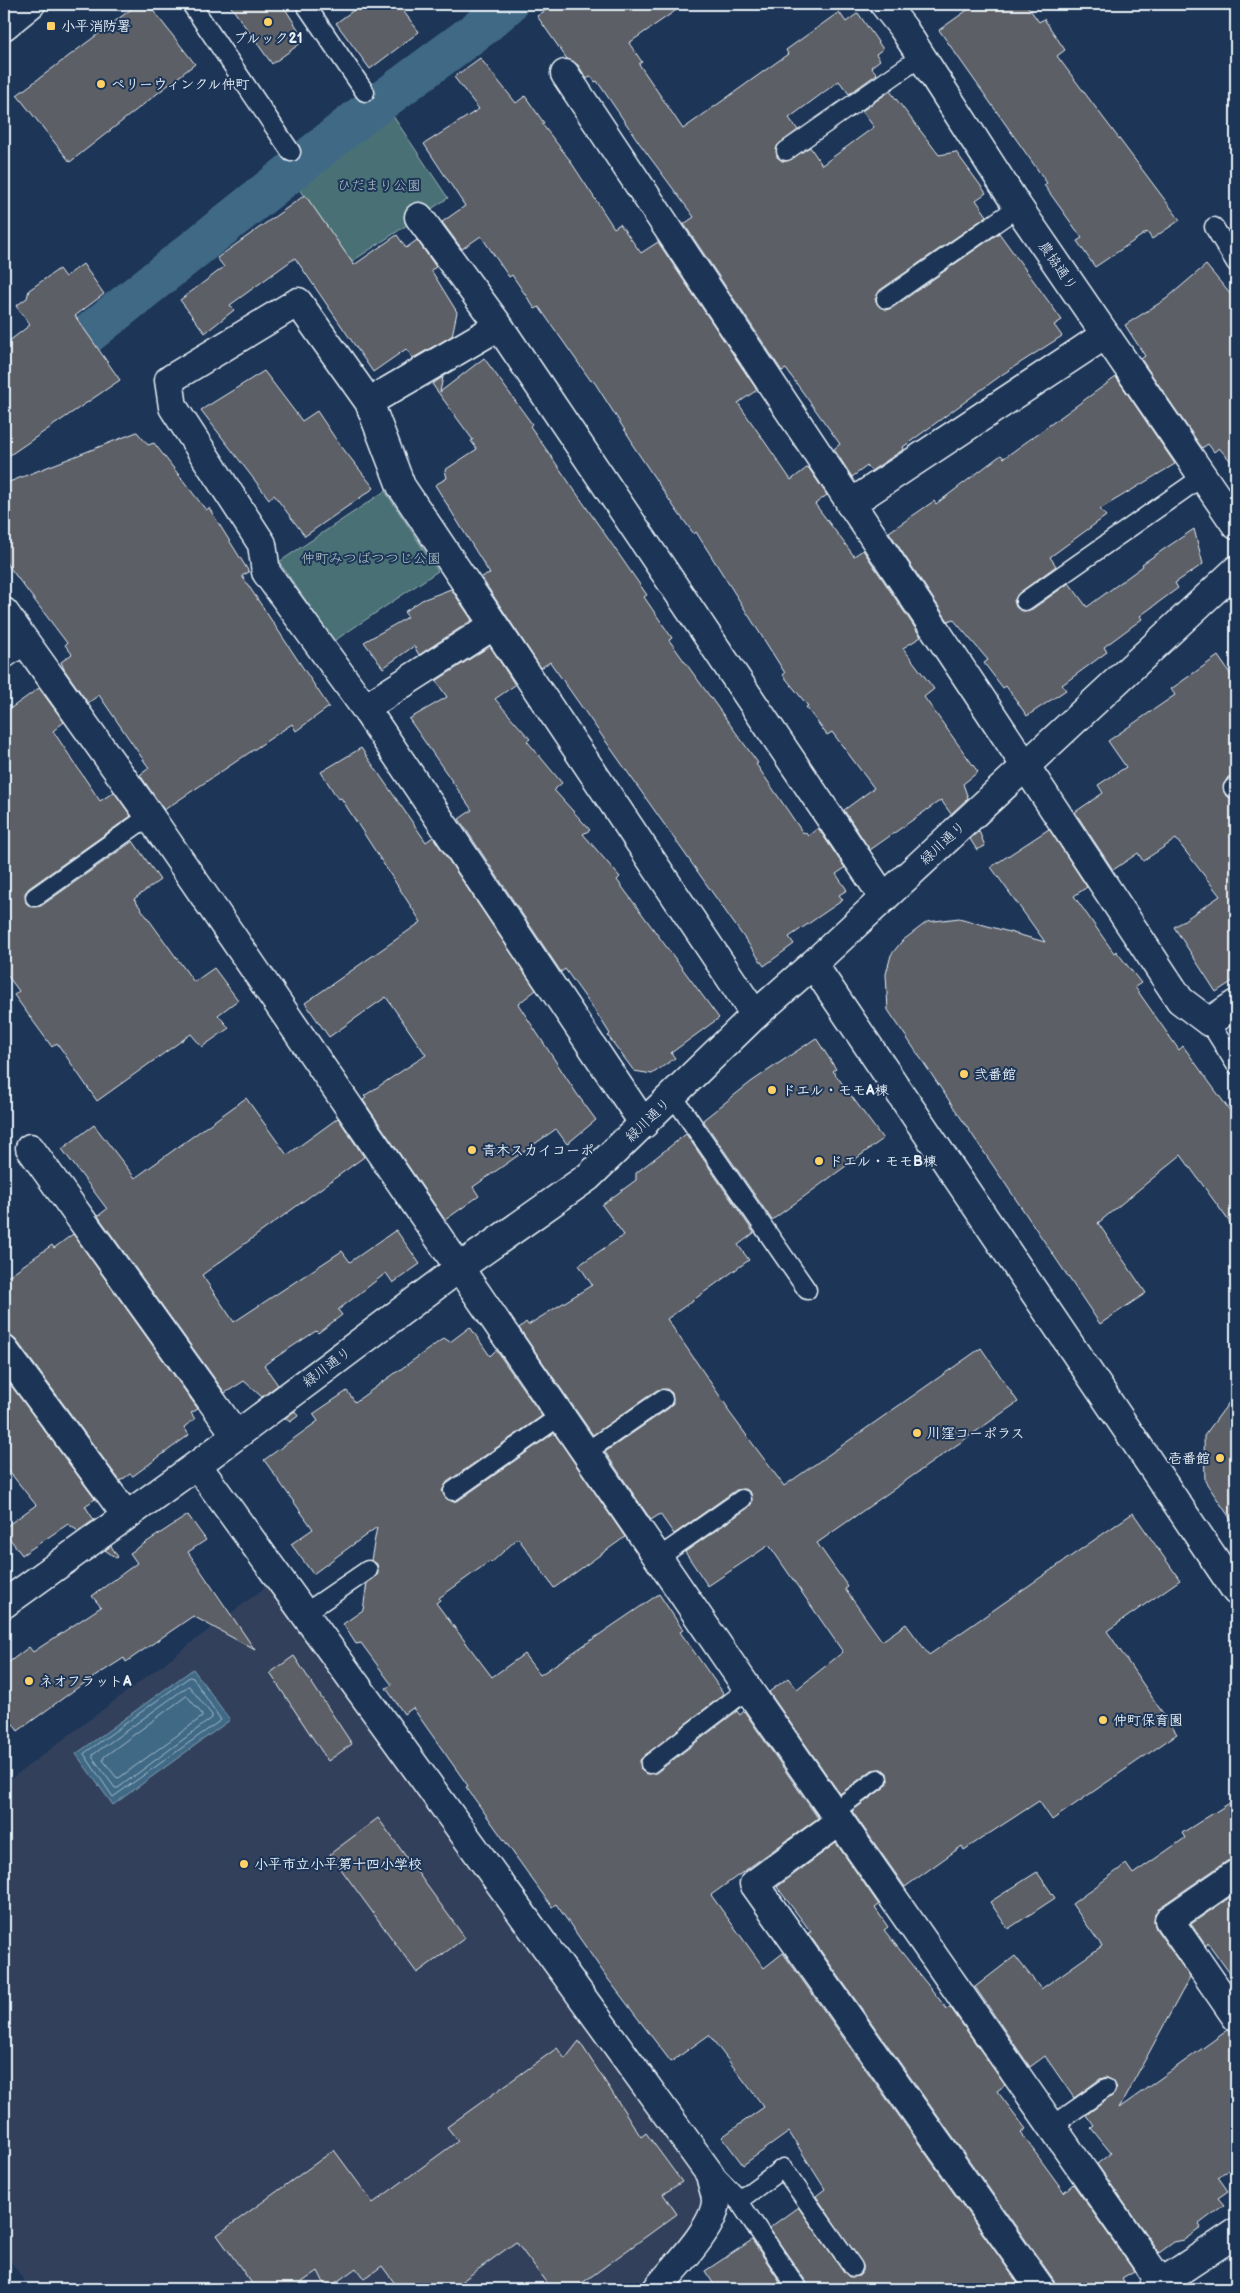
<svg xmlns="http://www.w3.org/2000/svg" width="1240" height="2293" font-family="'Balsamiq Sans','Klee One',sans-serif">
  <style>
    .built { fill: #30415c }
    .green { fill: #4a7175; stroke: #99b1b6 }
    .water { fill: #3f6986; stroke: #839fb4 }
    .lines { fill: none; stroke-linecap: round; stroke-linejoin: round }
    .shore { stroke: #a4bbca; stroke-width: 1 }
    .canal { stroke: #3f6986; stroke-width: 40 }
    .building { fill: #5c5e66; stroke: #e8f1f8 }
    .service-casing { stroke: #e8f1f8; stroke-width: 21 }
    .minor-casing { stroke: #e8f1f8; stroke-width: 31 }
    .tertiary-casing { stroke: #e8f1f8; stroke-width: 31 }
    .primary-casing { stroke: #e8f1f8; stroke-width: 31 }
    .service { stroke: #1d3557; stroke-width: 18 }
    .minor { stroke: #1d3557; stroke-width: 28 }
    .tertiary { stroke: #1d3557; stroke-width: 28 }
    .primary { stroke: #1d3557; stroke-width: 28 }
    .poi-dot { fill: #ffd166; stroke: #1d3557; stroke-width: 2 }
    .labels { text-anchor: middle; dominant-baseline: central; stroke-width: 4; stroke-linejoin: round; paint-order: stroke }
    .poi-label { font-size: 14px; font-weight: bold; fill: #e8f1f8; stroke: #1d3557; text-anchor: start }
    .park-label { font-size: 14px; fill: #b1c4ca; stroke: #1d3557 }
    .street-label { font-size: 14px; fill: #e8f1f8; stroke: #1d3557 }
  </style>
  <rect width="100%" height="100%" fill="#1d3557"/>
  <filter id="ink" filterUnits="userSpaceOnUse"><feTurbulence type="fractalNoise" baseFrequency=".02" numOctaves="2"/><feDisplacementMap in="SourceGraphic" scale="10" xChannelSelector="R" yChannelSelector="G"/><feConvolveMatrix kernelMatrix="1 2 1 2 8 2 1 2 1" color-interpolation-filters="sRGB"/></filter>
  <g filter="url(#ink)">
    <path class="built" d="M279,1577L716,2201L657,2289H30L4,2252V1784Z"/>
    <path class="green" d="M391,113L448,198L348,264L299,189Z
      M385,491L438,571L334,641L279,562Z"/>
    <path class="water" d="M193,1669L230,1720L113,1805L76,1754Z"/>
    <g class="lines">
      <path class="shore" d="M190,1677L193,1678L221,1720L113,1797L84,1754Z
        M189,1686L212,1715V1718L118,1788H115L93,1758V1755Z
        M187,1696L202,1714V1717L119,1778L116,1777L103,1760L104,1757Z"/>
      <path class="canal" d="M4,401L360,117L483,26L508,4"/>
    </g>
    <path class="building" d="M138,4H148L195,64L70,162L17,95Z
      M229,4H282L305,40L272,64Z
      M362,4H398L419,32L370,69L336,23Z
      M555,4H685L629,43L642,62L639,64L683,129L788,54L786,50L839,12L846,22L858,13L883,49L876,54L880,60L871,67L877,74L849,94L839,81L789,118L798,130L777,146V157L782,161H787L810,147L822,165L874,127L862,111L890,91L939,155L956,152L986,193L976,200L987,216L880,290L875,299L878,305L886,310L892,308L999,233L1062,320L1054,325L1062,336L1003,374L903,447L904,449L871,471L867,466L852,477L834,449L840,444L786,369L782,371L684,224L694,217L640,144L597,81L595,82L591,76L587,79L578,65L567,59L537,16Z
      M976,4H1026L1039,22L1044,19L1065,50L1057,56L1180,220L1152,239L1147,232L1095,267L1077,241L1082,238L1044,185L1047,183L939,30Z
      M480,58L516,103L525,96L544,123L542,124L569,159L614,228L620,224L641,253L658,242L757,390L738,403L791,480L808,467L827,495L815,504L854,556L863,550L921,637L903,648L934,689L924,697L978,772L963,784L968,798L951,814L941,800L870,850L844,810L874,788L832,732L827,735L806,707L808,706L783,675L785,673L696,532L694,534L676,510L632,444L633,443L593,380L591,381L539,307L535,309L512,275L509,277L481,236L462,249L442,222L465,206L424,144L479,109L454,77Z
      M305,195L354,265L397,235L406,248L417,240L436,267L431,270L457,312L452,336L413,358L406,349L373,372L295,258L230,305L234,310L205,333L180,300L224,267L217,258Z
      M83,264L104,294L75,316L120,380L4,459V345L30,325L16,306L27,298L29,290L59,269L65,277Z
      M1206,265L1236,301V467L1219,448L1214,452L1208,444L1202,448L1141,359L1145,356L1125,325L1166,299Z
      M484,358L532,424L530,426L647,595L644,597L672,638L669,640L758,763L756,764L803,833L805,832L808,836L818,828L845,868L836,874L847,890L839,895L843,900L789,937L794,944L764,966L550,662L541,668L481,577L490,574L435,485L447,478L445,470L477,449L471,441L473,440L432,384L443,377L440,392Z
      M264,371L302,421L317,411L337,441L374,488L305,536L274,495L269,499L201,410Z
      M1116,377L1175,464L1100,509L1106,516L1050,557L1056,566L1019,593L1014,601L1016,607L1021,611L1031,610L1069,583L1087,607L1143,566L1142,564L1194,529L1203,564L1175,583L1178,588L1140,616L1142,619L1104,647L1107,652L1062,685L1066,690L1027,716L1006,686L1003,688L984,663L988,660L953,619L948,621L889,532L934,501L936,504L1001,455L1004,458Z
      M137,432L148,445L154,443L206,510L209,508L249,572L242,576L329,707L296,731L292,724L164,810L140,775L149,768L99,695L88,703L64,669L61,662L72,654L65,645L67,643L4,560V484Z
      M451,589L472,620L419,655L414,646L383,668L364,642L408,617L404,612L422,600Z
      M490,646L515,685L495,699L530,739L527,741L562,783L554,790L590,830L583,834L620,877L617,880L719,1018L671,1053L675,1058L652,1074L634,1071L608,1036L610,1034L600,1018L565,969L561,972L459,819L472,810L409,719L447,697L436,681Z
      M1218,656L1236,682V775L1228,777L1223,786L1226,796L1236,798V979L1216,992L1174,927L1220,896L1176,839L1143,861L1138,853L1113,870L1075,812L1103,793L1098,785L1126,767L1108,741L1175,695L1171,689Z
      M39,688L64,722L53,731L100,801L114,792L131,816L29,888L25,893L26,903L31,907L41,906L133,841L160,880L134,899L194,982L214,968L238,1000L218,1015L229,1028L202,1047L191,1034L97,1101L57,1043L52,1047L14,995L19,991L4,971V713Z
      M361,748L426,842L433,837L536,990L518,1004L577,1094L596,1120L567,1144L556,1129L473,1187L479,1196L445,1220L363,1100L366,1098L364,1096L426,1055L386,997L329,1037L305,1003L421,922L341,798L338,799L321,772Z
      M1049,829L1087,887L1074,896L1114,953L1116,951L1141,983L1135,987L1179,1050L1183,1046L1236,1119V1231L1181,1155L1098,1223L1146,1293L1100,1324L888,1010L886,974L891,955L902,941L927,922L959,918L1045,942L991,867Z
      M979,831L985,846L977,850L970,839Z
      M816,1038L836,1069L833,1071L883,1139L772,1220L703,1120L751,1082Z
      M246,1098L287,1155L338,1118L364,1157L202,1275L234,1322L342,1251L350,1262L396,1230L420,1264L393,1283L386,1273L338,1310L342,1315L318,1333L316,1331L264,1365L278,1385L262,1397L244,1381L225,1393L98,1216L107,1209L62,1149L94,1125L135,1178Z
      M686,1134L754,1233L738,1245L749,1260L667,1319L728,1408L727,1409L784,1486L981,1348L1018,1402L817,1543L848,1587L845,1589L882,1641L906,1624L929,1655L1133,1513L1180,1580L1107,1631L1177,1734L1052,1820L1039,1801L964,1850L962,1846L905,1887L852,1811L885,1787L888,1783L887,1773L882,1769L872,1770L840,1794L769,1692L788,1678L797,1689L843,1652L769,1545L708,1586L685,1552L748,1508L752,1503L751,1493L746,1489L736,1490L674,1534L660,1514L651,1520L605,1452L669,1408L673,1403L672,1393L667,1389L657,1390L593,1435L519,1328L526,1322L528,1325L592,1285L579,1265L624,1235L602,1205L636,1180V1173Z
      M73,1234L198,1409L191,1413L195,1419L184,1427L189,1435L133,1476L130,1474L120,1481L17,1341L11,1336L4,1335V1279L52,1245L54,1248Z
      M470,1327L490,1356L496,1350L542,1416L447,1482L442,1491L445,1497L453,1502L459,1500L554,1433L625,1537L554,1588L518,1538L491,1563L490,1561L439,1598L440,1600L436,1603L492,1677L524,1654L540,1675L659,1594L683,1630L680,1632L724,1694L644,1756L640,1760L641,1770L646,1774L656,1773L737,1711L740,1715L744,1711L818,1818L711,1895L764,1968L783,1953L1022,2289H808L807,2283L769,2228L798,2207L845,2273L849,2277L859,2276L863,2271V2266L816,2196L825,2189L789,2132L743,2165L722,2137L764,2107L709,2035L671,2062L608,1979L556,1904L552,1907L466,1787L468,1786L413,1708L404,1714L386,1688L392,1685L361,1643L356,1644L343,1624L363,1610L367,1583L378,1574L377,1564L371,1560L377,1527L313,1574L291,1544L313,1529L264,1460L318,1421L313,1414L347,1391L355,1402L444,1338L450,1342Z
      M4,1376L95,1499L85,1506L94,1520L78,1531L68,1524L22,1555L4,1531V1528L36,1505L4,1465Z
      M1236,1393V1527L1205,1481L1204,1436Z
      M295,1411L298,1416L290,1422L285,1418Z
      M188,1515L206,1540L188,1552L255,1650L193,1616L126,1662L124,1658L77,1688L18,1731L4,1712V1666L29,1647L33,1652L101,1607L92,1596L137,1563L130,1553Z
      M111,1546L118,1557L116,1558L105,1550Z
      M294,1656L352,1744L328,1761L270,1673Z
      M1236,1799V1859L1227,1861L1160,1907L1155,1914L1154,1922L1156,1929L1190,1977L1119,2108L1228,2030L1236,2032V2164L1218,2177L1228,2191L1218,2198L1224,2205L1199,2224L1201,2228L1184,2240L1174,2242L1159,2253L1097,2164L1111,2153L1091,2128L1094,2126L1086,2115L1112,2096L1117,2088L1114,2082L1106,2077L1100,2079L1074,2098L1045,2056L1030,2067L975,1987L1015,1956L1041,1989L1102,1946L1072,1904L1126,1864L1133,1874L1185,1838L1182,1833Z
      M378,1818L465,1938L417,1973L330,1854Z
      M836,1843L879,1905L875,1908L888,1927L884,1930L947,2009L950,2007L1005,2085L997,2091L1026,2129L1021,2133L1064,2192L1073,2184L1134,2271L1122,2278L1129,2289H1056L1054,2280L808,1933L811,1932L777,1887Z
      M1037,1872L1055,1898L1008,1929L990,1902Z
      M1236,1893V1982L1208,1943L1206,1946L1191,1924Z
      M579,2041L641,2137L646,2133L682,2182L663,2194L677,2214L574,2289H551L516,2242L451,2289H399L382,2266L364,2279L356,2268L327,2289L318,2271L292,2289H256L217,2235L334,2150L373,2203L458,2141L447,2127L557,2048L565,2059Z
      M752,2240L785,2289H717L705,2271Z"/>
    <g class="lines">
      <defs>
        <path id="service" d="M191,4L291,152
          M305,4L365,92
          M786,151L922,56
          M1214,227L1236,263
          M886,299L1018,207
          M1025,601L1202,477
          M4,660L27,644
          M1233,788L1236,785
          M35,897L149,816
          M1209,1022L1236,1065
          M673,1096L807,1290
          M586,1452L663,1399
          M453,1491L560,1416
          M658,1558L742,1499
          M305,1613L368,1570
          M650,1764L748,1689
          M833,1812L878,1779
          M1052,2126L1106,2088
          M712,2171L734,2194L798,2289
          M738,2201L783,2168L853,2267"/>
        <path id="minor" d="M884,4L903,28L1018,207L1236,525
          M565,74C770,383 977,690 1180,1000L1209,1022L1236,1004
          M419,217L499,326L884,898
          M369,402L499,326
          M850,504L1105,335
          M4,612L142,805L748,1689L1161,2283
          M365,708L494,625
          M813,964L1236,1591
          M644,1124L365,708L266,572L262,544L173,407L169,380L298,302L369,402L401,486L755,1015
          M30,1148L236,1435
          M4,1350L126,1515
          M197,1465L710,2174C711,2182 716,2193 716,2201C715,2228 674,2268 657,2289
          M840,1821L754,1884L1041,2289
          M1236,1874L1169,1920L1236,2017
          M1152,2289L1236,2233"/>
        <path id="tertiary" d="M4,1604L197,1465L459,1268L588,1177L755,1015L813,964L1236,570"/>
        <path id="primary" d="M4,26L31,4"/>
      </defs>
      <use href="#service" class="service-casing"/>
      <use href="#minor" class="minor-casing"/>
      <use href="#tertiary" class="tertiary-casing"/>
      <use href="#primary" class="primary-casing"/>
      <use href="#service" class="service"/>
      <use href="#minor" class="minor"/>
      <use href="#tertiary" class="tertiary"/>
      <use href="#primary" class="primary"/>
    </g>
  </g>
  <g class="poi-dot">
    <circle cx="268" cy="22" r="5"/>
    <rect x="46" y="21" width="10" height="10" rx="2.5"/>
    <circle cx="101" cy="84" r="5"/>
    <circle cx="964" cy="1074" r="5"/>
    <circle cx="772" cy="1090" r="5"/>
    <circle cx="472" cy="1150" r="5"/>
    <circle cx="819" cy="1161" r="5"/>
    <circle cx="917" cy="1433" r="5"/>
    <circle cx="1220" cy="1458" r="5"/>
    <circle cx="29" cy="1681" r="5"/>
    <circle cx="1103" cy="1720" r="5"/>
    <circle cx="244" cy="1864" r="5"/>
  </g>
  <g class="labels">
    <g class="poi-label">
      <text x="61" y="26">小平消防署</text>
      <text x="268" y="38" text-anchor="middle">ブルック21</text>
      <text x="111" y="84">ペリーウィンクル仲町</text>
      <text x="974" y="1074">弐番館</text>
      <text x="782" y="1090">ドエル・モモA棟</text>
      <text x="482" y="1150">青木スカイコーポ</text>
      <text x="829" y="1161">ドエル・モモB棟</text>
      <text x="927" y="1433">川窪コーポラス</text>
      <text x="1210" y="1458" text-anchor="end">壱番館</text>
      <text x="39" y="1681">ネオフラットA</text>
      <text x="1113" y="1720">仲町保育園</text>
      <text x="254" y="1864">小平市立小平第十四小学校</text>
    </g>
    <g class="park-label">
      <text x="379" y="185">ひだまり公園</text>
      <text x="371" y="558">仲町みつばつつじ公園</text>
    </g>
    <g class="street-label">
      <text transform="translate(1058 266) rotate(56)">農協通り</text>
      <text transform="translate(943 843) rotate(-43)">緑川通り</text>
      <text transform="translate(648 1120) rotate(-44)">緑川通り</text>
      <text transform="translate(327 1367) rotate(-37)">緑川通り</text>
    </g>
  </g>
  <rect width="1240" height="2293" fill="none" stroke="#1d3557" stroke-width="20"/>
  <rect x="10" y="10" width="1220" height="2273" fill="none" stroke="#e8f1f8" stroke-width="2" filter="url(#ink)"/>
</svg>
